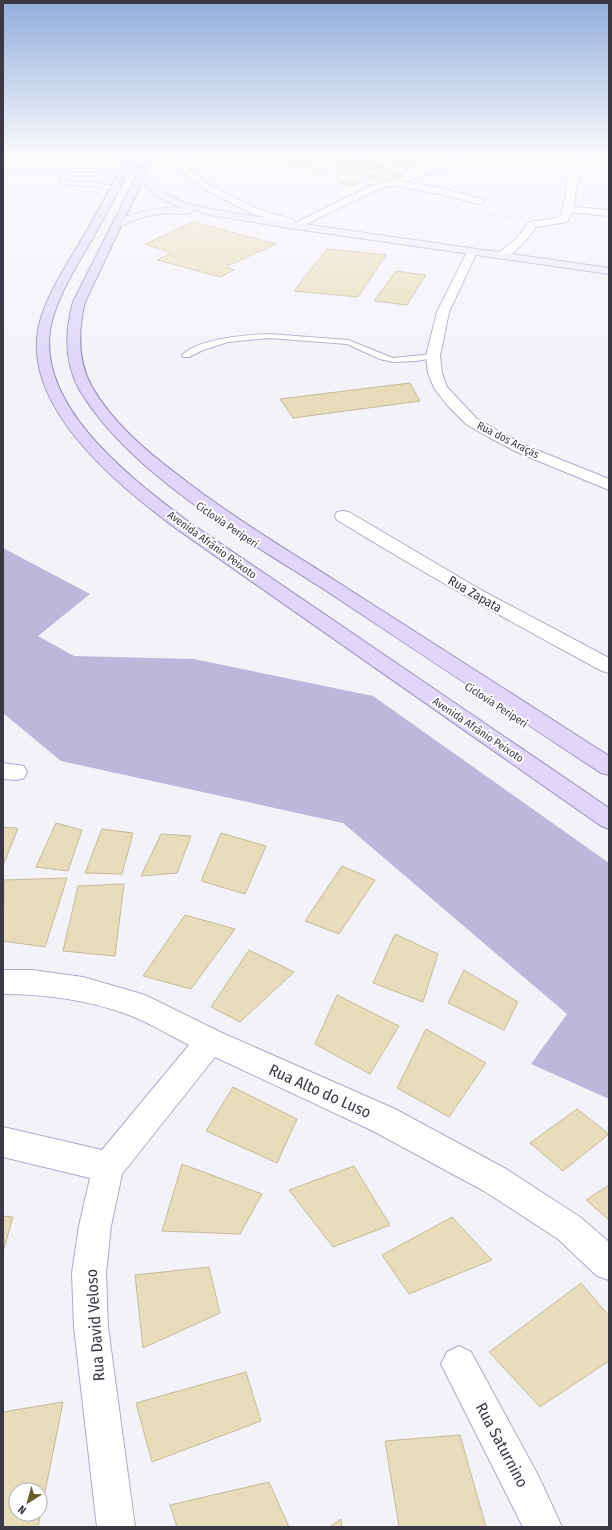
<svg xmlns="http://www.w3.org/2000/svg" width="612" height="1530" font-family="'Fira Sans Condensed',sans-serif">
  <style>
    .forest { fill: #bfb6db }
    .building { fill: #e8ddba; stroke: #c5bb98; fill-rule: evenodd }
    .lines { fill: none; stroke-linecap: round; stroke-linejoin: round }
    .service-casing { stroke: #b1a8ca; stroke-width: 2 }
    .minor-casing { stroke: #b1a8ca; stroke-width: 2 }
    .secondary-casing { stroke: #b1a8ca; stroke-width: 2 }
    .primary-casing { stroke: #988cb8; stroke-width: 2 }
    .path { stroke: #a5a2ac; stroke-width: 1; stroke-dasharray: 1 1.5; stroke-linecap: butt }
    .service { fill: #fff; fill-rule: evenodd }
    .minor { fill: #fff; fill-rule: evenodd }
    .secondary { fill: #efeafc; fill-rule: evenodd }
    .primary { fill: #dfd6f9; fill-rule: evenodd }
    .labels { text-anchor: middle; dominant-baseline: central; stroke-width: 4; stroke-linejoin: round; paint-order: stroke }
    .far-street-label { font-size: 11px; fill: #3c3846; stroke: #fff }
    .street-label { font-size: 13px; fill: #3c3846; stroke: #fff }
    .near-street-label { font-size: 16px; fill: #3c3846; stroke: #fff }
  </style>
  <rect width="100%" height="100%" fill="#f4f2f9"/>
  <path class="forest" d="M3,548L90,594L38,636L74,656L194,659L373,696L609,863V1099L531,1064L567,1014L343,823L61,761L3,713Z"/>
  <path class="building" d="M8,155H32L31,156H7Z
    M305,156L315,160L294,165L282,161Z
    M411,156L426,161L419,162L405,157Z
    M53,157L73,158L70,162L55,161Z
    M348,157L355,160L342,161L336,158Z
    M370,159L375,161L358,164L352,161Z
    M409,160L415,163L398,165L393,163Z
    M345,162L349,164L336,166L331,163Z
    M379,164L386,168L372,170L365,166Z
    M313,166L324,171L319,172L306,167Z
    M350,167L365,173L357,175L341,170Z
    M393,171L403,176L396,178L382,173Z
    M378,175L388,181L380,183L367,176Z
    M346,181L359,184L352,186L339,183Z
    M193,222L276,244L225,267L234,270L220,277L157,260L172,253L145,244Z
    M327,249L386,255L358,297L294,291Z
    M396,271L426,275L407,305L374,301Z
    M410,383L420,401L293,418L280,399Z
    M56,823L82,830L68,871L36,867Z
    M3,827L18,828L3,866Z
    M102,829L133,833L122,874L85,873Z
    M221,833L266,846L245,894L201,881Z
    M161,834L191,836L177,873L141,876Z
    M342,866L375,880L339,934L305,921Z
    M67,878L45,947L3,941L4,880Z
    M124,884L115,956L63,951L78,886Z
    M185,915L235,929L191,989L143,976Z
    M395,934L438,954L423,1002L373,983Z
    M249,950L294,972L240,1022L211,1007Z
    M464,970L518,1002L504,1030L448,1003Z
    M337,995L399,1026L370,1074L315,1044Z
    M426,1029L486,1063L449,1117L397,1088Z
    M233,1087L297,1119L277,1163L206,1131Z
    M577,1109L609,1134L563,1171L530,1143Z
    M182,1164L262,1194L240,1234L162,1231Z
    M354,1166L390,1225L333,1247L289,1190Z
    M609,1185V1220L586,1200Z
    M3,1216L13,1217L3,1252Z
    M452,1217L492,1260L409,1294L382,1255Z
    M209,1267L220,1313L143,1348L135,1275Z
    M581,1283L609,1316V1361L540,1407L489,1352Z
    M246,1372L261,1421L152,1462L136,1403Z
    M63,1402L38,1527H3V1412ZM16,1490H40V1514H16Z
    M460,1435L486,1527H399L385,1441Z
    M269,1482L289,1527H177L170,1505Z
    M341,1519L342,1527H330Z"/>
  <g class="lines">
    <defs>
      <path id="service" d="M123,172L125,174L75,175L65,179L67,182H95L117,188V190L115,191L95,186L66,185L61,181V177L74,173Z
        M269,334L348,340L393,358L433,354L437,356L433,358L416,361L393,362L380,359L347,344L269,338L228,342L203,350L189,357H183L182,355C200,338 245,335 269,334Z"/>
      <path id="minor" d="M178,155H186V163L189,169L212,186L257,209L294,220L295,223L373,185L404,176L363,157L362,155H372L380,158L399,155H414L413,157L388,162L413,173C440,165 472,150 500,155L496,158L462,163L403,182L440,188L482,199L484,201L482,203L479,204L440,194L393,185L379,189L296,229L287,228L285,224L251,213L206,190L182,172L178,163Z
        M588,155H596L580,173L576,191L574,207L609,210V216L572,212L567,222L536,227C529,236 511,262 497,258L496,256L497,254L516,239L529,222L559,218C567,203 564,185 572,171C576,165 583,160 588,155Z
        M148,158L152,161L151,163L115,167L3,169V163L115,161Z
        M472,249L477,252L449,312L440,356L442,373L447,387L476,418L500,432L529,447L609,479V490L519,453L490,438L466,424L448,406L434,388L428,373L426,356L437,312L467,252Z
        M343,511L349,512L481,590L609,658V673L602,671C512,623 424,573 337,520L335,516L337,512Z
        M3,763L24,766L27,772L24,778L16,780L3,779Z
        M3,970H32L83,977L145,995L220,1032L395,1109L506,1169L580,1217L609,1242V1280L597,1276L558,1239L484,1191L373,1131L215,1057L122,1174L111,1226L106,1273L108,1327L135,1527H97L74,1327L72,1273L79,1226L90,1178L3,1157V1127L102,1150L189,1045C169,1035 150,1023 129,1015C89,1000 45,994 3,994Z
        M459,1346L471,1352L539,1477L562,1527H523L441,1364L447,1352Z"/>
      <path id="secondary" d="M141,173L144,174L161,192L182,202L210,209L296,223L609,268V274L296,229L210,215L193,210L191,213L188,214C170,213 152,213 135,220C128,222 122,228 114,226L113,224L114,222C136,211 158,206 182,208L155,196L136,176Z"/>
      <path id="primary" d="M128,155H136C123,182 109,209 94,236C79,262 62,288 53,317C28,400 128,476 186,520L609,808V829L601,826L174,527C115,482 15,402 41,318C50,289 68,263 83,237C99,210 113,183 128,155Z
        M147,155H155L85,302C78,331 77,360 92,387C113,423 146,451 178,475C229,515 284,548 339,583C429,641 519,698 609,756V775L601,773C510,713 419,653 328,592C246,539 129,474 79,389C64,361 65,331 73,302Z"/>
    </defs>
    <use href="#service" class="service-casing"/>
    <use href="#minor" class="minor-casing"/>
    <use href="#secondary" class="secondary-casing"/>
    <use href="#primary" class="primary-casing"/>
    <path class="path" d="M492,215L513,218"/>
    <use href="#service" class="service"/>
    <use href="#minor" class="minor"/>
    <use href="#secondary" class="secondary"/>
    <use href="#primary" class="primary"/>
  </g>
  <linearGradient id="sky" x2="0" y2="1"><stop stop-color="#91aedc"/><stop offset="0.42" stop-color="#faf9fc"/><stop offset="1" stop-color="#faf9fc" stop-opacity="0"/></linearGradient>
  <rect width="612" height="369" fill="url(#sky)"/>
  <g class="labels">
    <g class="far-street-label">
      <text transform="translate(508 440) rotate(27)">Rua dos Araçás</text>
      <text transform="translate(227 525) rotate(34)">Ciclovia Periperi</text>
      <text transform="translate(212 545) rotate(36)">Avenida Afrânio Peixoto</text>
      <text transform="translate(496 705) rotate(33)">Ciclovia Periperi</text>
      <text transform="translate(478 730) rotate(34)">Avenida Afrânio Peixoto</text>
    </g>
    <g class="street-label">
      <text transform="translate(475 594) rotate(30)">Rua Zapata</text>
    </g>
    <g class="near-street-label">
      <text transform="translate(320 1091) rotate(24)">Rua Alto do Luso</text>
      <text transform="translate(95 1325) rotate(-94)">Rua David Veloso</text>
      <text transform="translate(502 1445) rotate(62)">Rua Saturnino</text>
    </g>
  </g>
  <rect width="612" height="1530" fill="none" stroke="#3c3846" stroke-width="8"/>
  <g transform="translate(28 1502) rotate(217)"><circle r="19" fill="#ffffff" stroke="#b1afb5"/>
  <path d="M0-3L7 15L0 10L-7 15Z" fill="#6b5d2a"/>
  <text y="-6" font-size="11" font-weight="bold" text-anchor="middle" fill="#3c3846">N</text>
  </g>
</svg>
